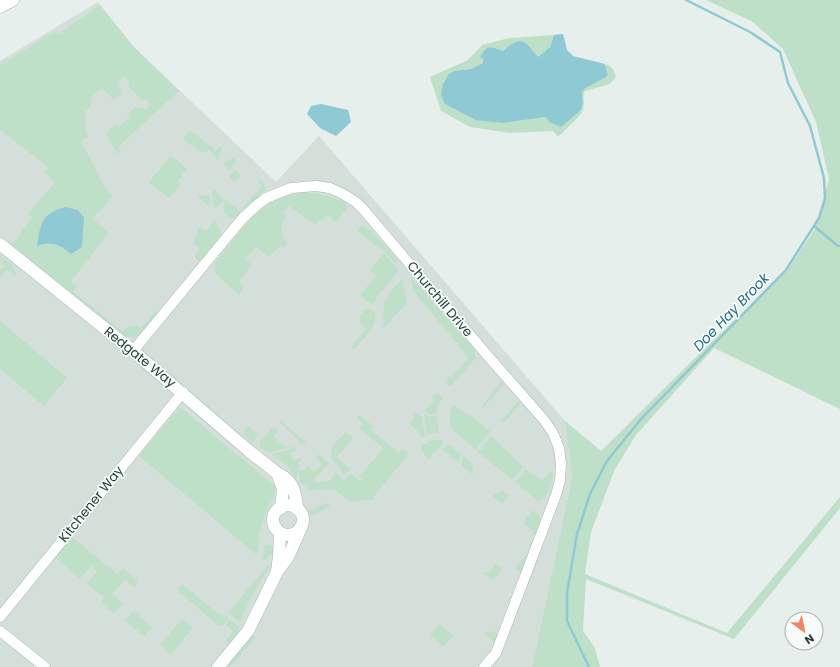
<svg xmlns="http://www.w3.org/2000/svg" width="840" height="667" font-family="Poppins,sans-serif">
  <style>
    .built { fill: #d4dfda }
    .green { fill: #bfe0c8 }
    .water { fill: #8ec9d4 }
    .lines { fill: none; stroke-linecap: round; stroke-linejoin: round }
    .stream { stroke: #8ec9d4; stroke-width: 2.5 }
    .street-casing { stroke: #a8b8b2; stroke-width: 11 }
    .secondary-casing { stroke: #a4bbb3; stroke-width: 13 }
    .street { stroke: #fff; stroke-width: 10 }
    .secondary { stroke: #fff; stroke-width: 12 }
    .labels { text-anchor: middle; dominant-baseline: central; stroke-width: 3.5; stroke-linejoin: round; paint-order: stroke }
    .street-label { font-size: 13px; fill: #24423a; stroke: #f7fbf9 }
    .water-label { font-size: 14px; font-style: italic; fill: #1c6f80; stroke: #f7fbf9 }
  </style>
  <rect width="100%" height="100%" fill="#e6efeb"/>
  <path class="built" d="M98,2L133,46L276,182L319,136L565,421L572,477L532,667H0V61Z"/>
  <path class="green" d="M706,0H840V409L714,348L636,435L615,469L591,532L585,574L727,633L840,497V508L734,639L586,579L583,631L595,648L600,667H532L572,477L565,421L601,451L708,345L787,271L815,229L829,179L816,122L783,49L753,22Z
    M100,5L132,45L179,91L118,147L121,151L117,154L106,133L109,131L111,127H114L116,124L119,127L130,116L128,114L135,107L146,109L151,104L147,100H141L129,87V81L124,76L119,81L121,93L114,100L102,88L91,97L92,100L87,111H85V128L88,137L82,140V143L106,189L113,196L93,219L109,233L71,281L77,286L72,291L122,331C128,326 134,323 141,328L156,311L159,313L135,338L126,337L0,238L2,237L13,244L32,217L28,214L55,182L45,173L48,168L46,165L0,130V65L56,31L58,34Z
    M554,35L550,47L538,58L524,42C515,41 510,45 503,51L493,47L480,58H484L483,63L471,69L454,71L503,123L546,117L583,103L582,93L584,89L608,75L605,64C612,66 614,69 616,77L610,84L585,91C582,96 585,104 583,110C580,117 564,131 558,137L553,131L510,133L470,127L441,111L430,77L468,60L482,45L509,38Z
    M190,130L216,151L220,146L222,148L218,160L214,158L215,155L209,149L206,152L204,151L202,153L183,139Z
    M171,155L187,169L181,175L182,177L178,181L181,184L169,198L149,182Z
    M233,158L237,161L230,170L223,165L226,161Z
    M235,169L241,175L235,182L229,177Z
    M261,181L266,187V190L242,210L241,209L262,186L259,182Z
    M212,188L222,197L223,201L215,208L214,207Z
    M300,193H313L328,196L346,203L347,208L336,222L327,215L315,225L289,206L283,213L286,216C280,225 280,235 287,244L283,248L280,246L269,257L256,247L245,259L252,265L240,280L243,289L239,295L216,274L214,269L215,263C232,242 249,216 272,201C280,196 291,195 300,193Z
    M209,195L210,207L197,196Z
    M225,199L241,212L235,218H230L224,213Z
    M215,219L222,235L202,260L198,261L195,256L199,248L193,243L200,227L206,231Z
    M364,226L373,232L399,262L397,265L381,248L376,246L357,231L359,227Z
    M384,253L399,270L377,297L374,305L368,302L360,295L376,276L370,270Z
    M0,255L12,265L17,277L7,269L0,278V270L5,267L0,259Z
    M411,277L475,350V359L452,385H448L446,381L449,376L452,377L469,358L414,292Z
    M402,278L407,303L384,328L382,327L384,324C382,297 386,298 402,278Z
    M367,308L370,311L375,313C377,328 364,339 354,349L351,347L365,330V328L360,323V315Z
    M0,321L67,378L44,406L0,369Z
    M502,381L504,384L483,408L481,407Z
    M437,393L442,398L437,408V414H429L424,412L434,401L431,398Z
    M518,401L520,404L504,423L501,421Z
    M453,406L462,410L490,431L476,450L453,430L450,422V410Z
    M180,407L275,486C276,500 270,501 266,513C262,521 261,529 258,537L260,540L257,555L139,456Z
    M415,413L421,417L422,416L425,435L424,438L421,437L419,432L408,423L412,422Z
    M424,414L429,416H436L439,433L427,434Z
    M360,415L373,426L370,429L399,453L403,449L409,454L374,496L375,499L351,502L333,489L309,490L299,481V471L301,470L303,471L308,466L315,472L322,464L316,458L319,454L329,463L315,478L316,483L329,481L334,477L335,470L340,476L342,481L351,474L360,481L362,478L360,476L383,448L359,428L363,423L357,418Z
    M281,421L307,443L300,445L297,439L280,422Z
    M247,425L255,432L257,435L256,439L252,442L244,434Z
    M274,426L278,431L273,437L286,447L294,445L295,446L268,452L259,447L260,442Z
    M345,432L353,438L337,457L351,470L346,472L344,474H342L341,470L332,459L331,448Z
    M491,436L523,467L512,480L478,452Z
    M434,440H441L444,442L429,459L423,453L421,444H427V441Z
    M448,444L461,454L459,463L442,450Z
    M295,448L296,449L290,453L293,460L300,458L301,460L298,463L299,468L296,479L287,466L272,454Z
    M463,456L473,465V475L461,465Z
    M526,469L542,481L548,474L553,472L551,486L543,499L538,501L515,482Z
    M502,491L509,495L502,504L493,496L494,494Z
    M326,503L329,504V507L311,516L308,511Z
    M533,510L539,515L542,523L522,574L515,568L532,548L529,545L535,537L531,534L533,531L523,523Z
    M71,536L117,574L123,568L138,581L134,587L125,580L112,594L123,603L114,614L101,603L104,597L87,584L97,571L91,566L80,579L54,556Z
    M265,544L274,546V550L265,561L262,559L264,553Z
    M269,564L270,566L251,597L240,622L228,613Z
    M496,564L502,569L493,581L484,573L485,571L488,573Z
    M182,584L224,618L226,616L229,618L222,626L218,625L177,590Z
    M133,611L152,627L144,636L125,621Z
    M182,619L193,628L171,655L160,645Z
    M230,620L239,626L238,632L230,642H225L233,631L226,625Z
    M439,624L453,635L444,647L430,635Z
    M494,631L497,634V638L495,643L484,633Z
    M253,635L255,638L230,667H227V664Z"/>
  <path class="water" d="M563,34L567,50L573,56L605,64L608,75L606,77L584,89L582,93L583,103L580,111L561,127L549,122L546,117L503,123L476,120L445,104L441,95L443,84L449,74L454,71L471,69L483,63V58H480C487,44 490,46 503,51C522,34 525,41 538,57L550,47L554,35Z
    M321,104L348,110L351,122L336,136L320,128L307,114L311,106Z
    M65,207L78,210L84,217L82,247L71,254C58,244 53,241 37,246C41,223 40,215 65,207Z"/>
  <g class="lines">
    <path class="stream" d="M814,226L838,246H840
      M589,667L567,621V593L577,534L590,494L607,461L641,419L786,270L819,218L825,199L824,178L810,126L788,83L780,52L750,32L686,0"/>
    <defs>
      <path id="street" d="M133,351L227,237L243,218L256,206L266,198L291,188L316,186L330,188L343,194L356,202L363,209L487,355L544,420L553,433L559,448L561,464L560,480L556,495L496,653L484,667
        M0,617L183,392
        M0,631L45,667"/>
      <path id="secondary" d="M0,7L13,0
        M0,244L133,351L249,451L277,473C293,479 296,493 297,509
        M277,473L283,489L281,508
        M273 520a15 15 0 1 1 30 0a15 15 0 1 1-30 0Z
        M277,571L279,556L280,533
        M218,667L248,631L277,572L288,557L300,530"/>
    </defs>
    <use href="#street" class="street-casing"/>
    <use href="#secondary" class="secondary-casing"/>
    <use href="#street" class="street"/>
    <use href="#secondary" class="secondary"/>
  </g>
  <g class="labels">
    <g class="street-label">
      <text transform="translate(440 299) rotate(50)">Churchill Drive</text>
      <text transform="translate(140 357) rotate(39)">Redgate Way</text>
      <text transform="translate(91 504) rotate(-51)">Kitchener Way</text>
    </g>
    <g class="water-label">
      <text transform="translate(731 312) rotate(-46)">Doe Hay Brook</text>
    </g>
  </g>
  <g transform="translate(804 631) rotate(147)"><circle r="19" fill="#f7fbf9" stroke="#a3b1ad"/>
  <path d="M0-3L7 15L0 10L-7 15Z" fill="#f4845f"/>
  <text y="-6" font-size="11" font-weight="bold" text-anchor="middle" fill="#24423a">N</text>
  </g>
</svg>
